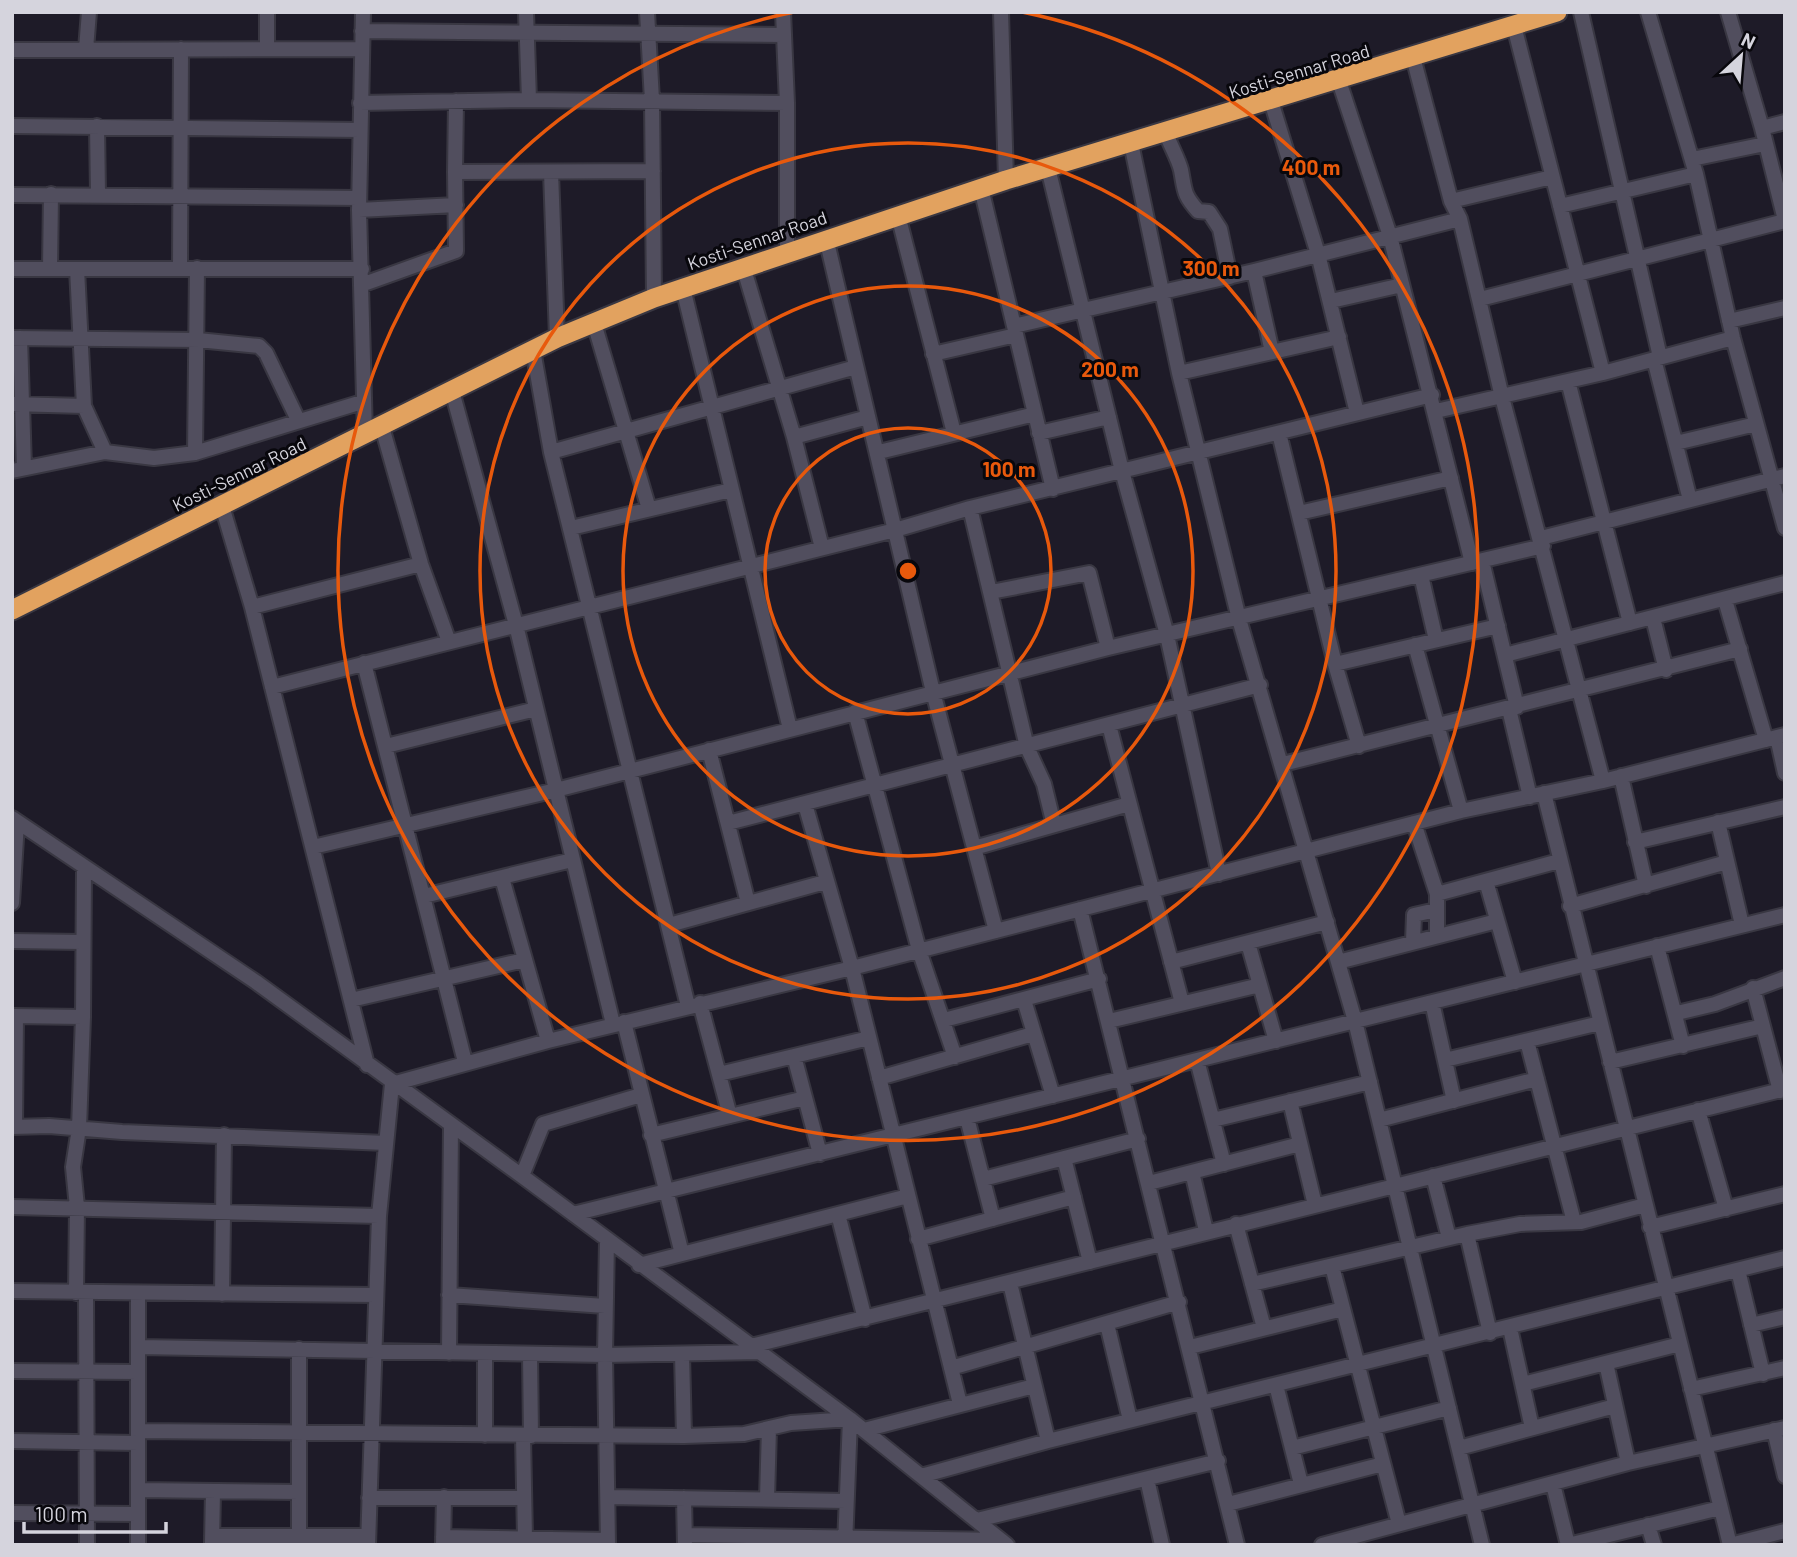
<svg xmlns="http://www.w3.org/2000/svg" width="1797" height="1557" font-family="Barlow,sans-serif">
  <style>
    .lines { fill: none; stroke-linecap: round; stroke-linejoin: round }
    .minor-casing { stroke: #393742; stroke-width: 18 }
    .highway-casing { stroke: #393742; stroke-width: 23 }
    .minor { stroke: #514e5e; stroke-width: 14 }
    .highway { stroke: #e2a25f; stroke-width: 19 }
    .ring { fill: none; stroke: #e8590c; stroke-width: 3.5 }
    .labels { text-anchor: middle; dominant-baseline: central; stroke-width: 6; stroke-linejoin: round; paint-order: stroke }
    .street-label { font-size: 18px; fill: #d5d4dd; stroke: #08070c }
    .centre { fill: #e8590c; stroke: #08070c; stroke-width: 3.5 }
    .ring-label { font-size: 21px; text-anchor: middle; font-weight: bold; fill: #e8590c; stroke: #08070c; stroke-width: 6; stroke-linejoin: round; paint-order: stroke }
  </style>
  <rect width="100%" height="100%" fill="#1e1b28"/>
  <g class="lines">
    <defs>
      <path id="minor" d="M267,12V49
        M363,12L359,210L365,435
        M526,12L529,100
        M647,12L652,100L654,298
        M783,12L787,103V252
        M1001,12L1006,180
        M1581,12L1660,357
        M1648,12L1696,174L1733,338L1785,528
        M1728,12L1762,128L1785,220
        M1514,26L1603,373
        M362,31L783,35
        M86,49L89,12
        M12,50L362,49
        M1413,57L1451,201L1460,219L1502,397L1603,781
        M1339,81L1390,236L1472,563
        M456,101L455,172L653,171
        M1271,101L1318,254L1357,413
        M360,103L529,100L787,103
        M12,126L360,130
        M97,126L98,194
        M1762,128L1785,122
        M1166,133C1170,145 1178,158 1181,170C1185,191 1183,194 1198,211L1209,212L1220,229L1230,277
        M1131,143L1179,373L1239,619L1355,1021L1482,1545
        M1692,159L1765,144
        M1048,168L1122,471L1167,635L1219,874
        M551,172L557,338
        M981,188L1053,489
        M12,195L359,198
        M1451,201L1552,177
        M1560,206L1696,174
        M359,210L456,205
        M898,215L954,433
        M826,238L933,692L996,931
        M743,266L794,437L822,548
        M180,268L181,49
        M12,269H362
        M50,269L51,194
        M77,269L84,406L105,452
        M1254,271L1272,352
        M361,285L456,251L455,172
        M683,288L790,729
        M1480,299L1785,221
        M1331,301L1402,285
        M1729,321L1785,308
        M594,323L649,509
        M1014,326L1254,271L1460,219
        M12,338L198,340L259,346L266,353L298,420
        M20,338L24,468
        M533,350L551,452L688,1006
        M933,354L1016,335
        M1654,359L1690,500
        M1179,373L1339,337
        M1568,381L1630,623
        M452,391L516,625L613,1024
        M12,404L84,406
        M1436,411L1603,373L1733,338
        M382,427L421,564L449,642
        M1039,433L1109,417
        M1279,433L1335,664L1359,746
        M794,437L868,417
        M1676,443L1756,424
        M551,452L856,367
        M879,452L1035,414
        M195,453L197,268
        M12,471L105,452L154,458L195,453L362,402
        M222,506L252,607L367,1065
        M970,508L1027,747L1044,784L1054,825
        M1299,513L1451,478
        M571,528L731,490
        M1541,538L1785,476
        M1482,561L1517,707
        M1421,575L1436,640
        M991,592L1089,573L1108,648
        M1725,600L1766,740
        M252,607L421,564
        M1653,618L1666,670
        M1415,645L1461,811
        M1505,655L1785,583
        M364,663L465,1062
        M1335,664L1498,626
        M272,687L895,530L970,508L1432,395
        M1509,709L1530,797
        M855,712L919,950L955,1057
        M1109,725L1182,1003
        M1777,737L1785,773
        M386,746L536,709
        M709,750L748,903
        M1283,764L1740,649
        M1621,776L1646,886
        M1544,793L1730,1545
        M805,804L852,968L960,1404
        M12,818L256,982L522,1176L850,1419L1007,1545
        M1718,822L1742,925
        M728,823L1260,685
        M1414,823L1437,894V936
        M1635,842L1785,807
        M313,847L556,790L1108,648L1543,546
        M974,848L1129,804
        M502,878L548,1041
        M1486,881L1515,982
        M1437,894L1559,861
        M424,896L572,860
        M12,903L17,822
        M1570,906L1727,862
        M1080,909L1237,1545
        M669,925L825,882
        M12,941L82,942
        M1413,942L1414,915L1436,910
        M1248,943L1276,1041
        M1657,946L1683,1046
        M1171,962L1327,922
        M1338,962L1497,921
        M1753,988L1780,1091
        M351,1000L524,960
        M1024,1000L1053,1096
        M1432,1002L1454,1101
        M700,1003L730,1116
        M1677,1013L1715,1004L1785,978
        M12,1016L83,1017
        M944,1020L1099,979
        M1109,1021L1260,985
        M624,1022L682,1254
        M1527,1041L1574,1222
        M794,1056L820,1154
        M1197,1060L1224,1164
        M1445,1060L1600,1023
        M1610,1062L1763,1026
        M719,1074L869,1038
        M879,1078L1033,1034
        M1290,1101L1315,1205
        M1698,1110L1726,1209
        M967,1118L993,1219
        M1213,1120L1370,1082
        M1379,1120L1537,1079
        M12,1127L49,1126L122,1132L386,1143
        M15,1127L16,1016
        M651,1135L805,1098
        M1064,1158L1090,1262
        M1192,1172L1206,1231
        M522,1176L543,1124L641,1095
        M1433,1176L1449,1238
        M983,1179L1138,1139
        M1149,1183L1300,1144
        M12,1207L379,1216
        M573,1214L1785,915
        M838,1214L865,1319
        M1236,1224L1264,1328
        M1650,1227L1785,1194
        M1467,1234L1490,1333
        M918,1239L1074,1197
        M607,1240L605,1355L608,1545
        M639,1265L908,1196
        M1332,1266L1399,1524
        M1738,1270L1763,1374
        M1010,1283L1048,1441
        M1252,1284L1467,1234L1520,1224L1581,1222L1645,1205
        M12,1291L376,1295
        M86,1292L87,1545
        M76,1293L77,1207L73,1167L79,1128L83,1017L84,869
        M222,1294L224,1135
        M449,1295L605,1306
        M1107,1324L1130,1420
        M1751,1325L1785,1317
        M1510,1328L1532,1428
        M751,1346L1785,1089
        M138,1347L605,1355L759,1352
        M1190,1347L1343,1309
        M449,1353L451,1126
        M485,1354V1435
        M530,1354L531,1436
        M682,1354L684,1436
        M1606,1363L1628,1463
        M951,1368L1179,1302
        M12,1371L138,1372
        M1523,1384L1680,1344
        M1276,1385L1301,1484
        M1691,1389L1785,1368
        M864,1430L1034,1386
        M1774,1430L1785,1476
        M138,1431L684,1436L744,1434L791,1423L850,1419L845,1545
        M523,1436L525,1538
        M12,1441L138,1443
        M1292,1448L1449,1408
        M1459,1448L1615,1406
        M921,1476L1048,1441L1785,1258
        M1147,1479L1162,1545
        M1553,1484L1568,1545L1720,1508
        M139,1490L299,1492
        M608,1497L846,1501
        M369,1498H524
        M684,1498L685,1545
        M767,1499L769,1428
        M1228,1504L1383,1464
        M12,1513L138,1514
        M977,1520L1218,1461
        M1648,1525L1654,1545
        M685,1535L1001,1540
        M212,1536H368
        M299,1536V1349
        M443,1537L608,1540
        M212,1543L213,1491
        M138,1545V1293
        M368,1545L379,1216L392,1084L548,1041L852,968L1461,811L1603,781L1785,735
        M443,1545L444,1497
        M1322,1545L1628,1463L1785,1428
        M1730,1545L1785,1531"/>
      <path id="highway" d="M12,610L557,338L654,298L1006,180L1557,12"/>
    </defs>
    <use href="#minor" class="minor-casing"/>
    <use href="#highway" class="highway-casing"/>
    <use href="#minor" class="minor"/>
    <use href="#highway" class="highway"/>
  </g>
  <g class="ring">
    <circle cx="908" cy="571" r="143"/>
    <circle cx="908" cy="571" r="285"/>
    <circle cx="908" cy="571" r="428"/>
    <path d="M1022 12A570 570 0 1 1 794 12"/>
  </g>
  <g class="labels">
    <g class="street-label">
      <text transform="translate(1299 71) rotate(-17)">Kosti-Sennar Road</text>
      <text transform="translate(757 240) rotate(-19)">Kosti-Sennar Road</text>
      <text transform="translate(239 474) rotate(-26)">Kosti-Sennar Road</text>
    </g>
  </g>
  <circle cx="908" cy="571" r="10" class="centre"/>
  <g class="ring-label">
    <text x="1311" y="175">400 m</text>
    <text x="1211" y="276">300 m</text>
    <text x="1110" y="377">200 m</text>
    <text x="1009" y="477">100 m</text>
  </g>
  <rect width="1797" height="1557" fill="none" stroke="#d5d4dd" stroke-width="28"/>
  <g transform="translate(1741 56) rotate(26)" stroke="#08070c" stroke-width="5" paint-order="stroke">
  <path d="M0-5L12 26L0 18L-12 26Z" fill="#d5d4dd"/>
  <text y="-10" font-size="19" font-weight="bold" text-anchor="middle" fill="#d5d4dd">N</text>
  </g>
  <path d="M24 1522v10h142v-10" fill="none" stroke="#d5d4dd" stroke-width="3.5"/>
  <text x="35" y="1522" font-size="21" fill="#d5d4dd" stroke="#08070c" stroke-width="5" paint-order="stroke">100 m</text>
</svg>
